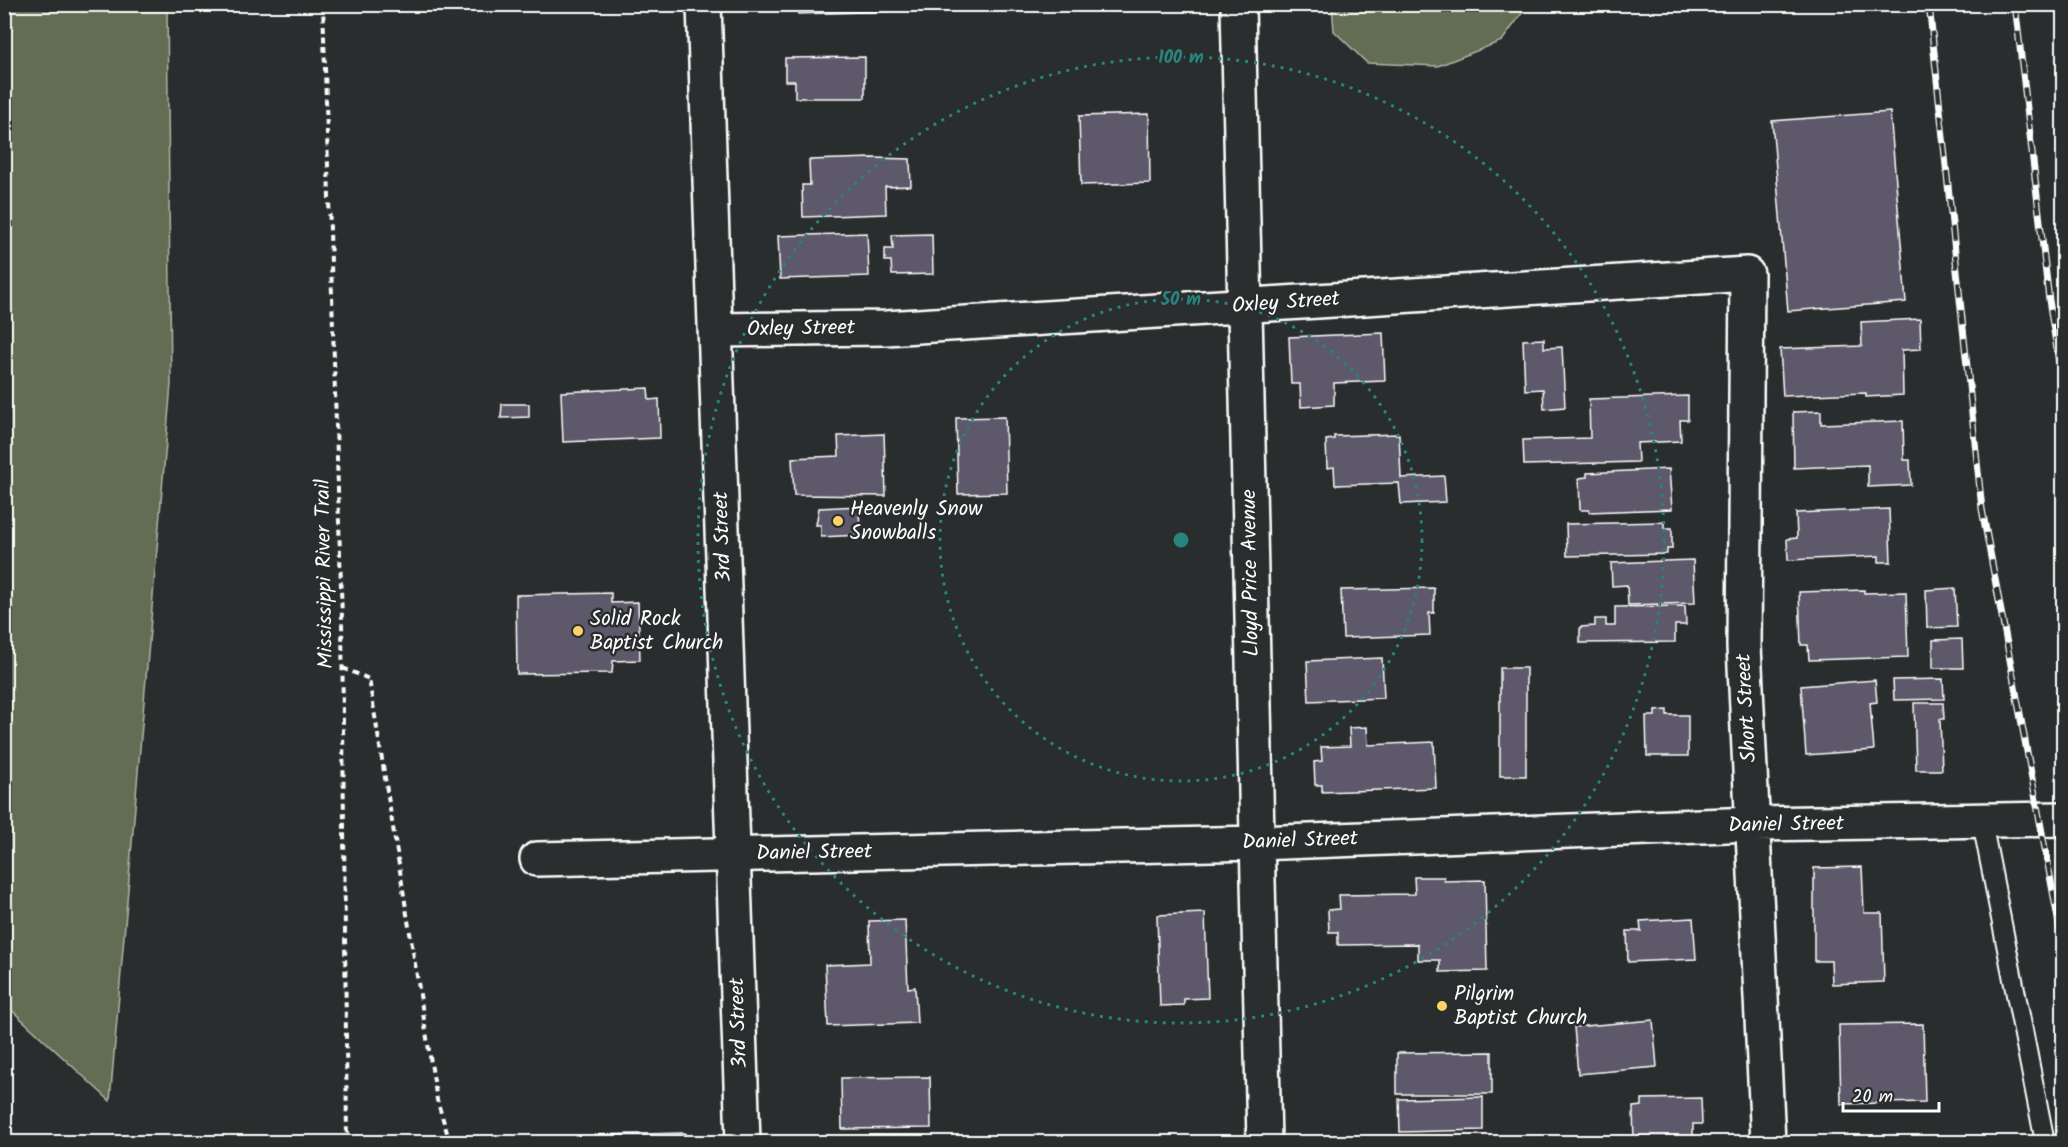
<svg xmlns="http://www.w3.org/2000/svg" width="2068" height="1147" font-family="Kalam,sans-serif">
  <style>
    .green { fill: #646d53; stroke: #b2b6a9; stroke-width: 1.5 }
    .building { fill: #5d586a; stroke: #fff; stroke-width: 1.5 }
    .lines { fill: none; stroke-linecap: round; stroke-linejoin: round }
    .lane-casing { stroke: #fff; stroke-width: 22 }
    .street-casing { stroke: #fff; stroke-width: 38 }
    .secondary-casing { stroke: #fff; stroke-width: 38 }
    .path { stroke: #fff; stroke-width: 4; stroke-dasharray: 6 4.5; stroke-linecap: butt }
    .lane { stroke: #2a2d2e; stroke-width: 18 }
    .street { stroke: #2a2d2e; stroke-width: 33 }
    .secondary { stroke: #2a2d2e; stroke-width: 33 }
    .rail-casing { stroke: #fff; stroke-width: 7 }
    .rail { stroke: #2a2d2e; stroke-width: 4.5; stroke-dasharray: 14; stroke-linecap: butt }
    .ring { fill: none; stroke: #27847c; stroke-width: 3; stroke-dasharray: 3 6 }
    .poi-dot { fill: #ffd166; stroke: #2a2d2e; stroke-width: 2 }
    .labels { text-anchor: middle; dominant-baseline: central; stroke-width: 5; stroke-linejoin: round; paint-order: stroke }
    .street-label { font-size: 21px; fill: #fff; stroke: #2a2d2e }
    .poi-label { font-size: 21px; fill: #fff; stroke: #2a2d2e; text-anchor: start }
    .centre { fill: #27847c; stroke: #2a2d2e; stroke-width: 3 }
    .ring-label { font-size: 18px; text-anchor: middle; font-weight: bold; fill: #27847c; stroke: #2a2d2e; stroke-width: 5; stroke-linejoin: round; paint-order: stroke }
  </style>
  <rect width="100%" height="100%" fill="#2a2d2e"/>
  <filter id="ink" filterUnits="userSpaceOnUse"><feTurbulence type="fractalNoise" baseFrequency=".0167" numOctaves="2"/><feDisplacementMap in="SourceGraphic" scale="12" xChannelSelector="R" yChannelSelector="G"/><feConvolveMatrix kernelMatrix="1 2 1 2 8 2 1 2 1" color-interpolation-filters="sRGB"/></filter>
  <g filter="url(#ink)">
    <path class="green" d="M4,5H167L171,384L110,1101L5,1004Z
      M1332,5V4L1528,5L1502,41L1438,66L1367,63L1334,31Z"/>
    <path class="building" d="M797,4H895V11L798,14Z
      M865,57V98H795V81H785V58Z
      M1890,112L1906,302L1788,311L1772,121Z
      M1149,114L1150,183L1081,185L1079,116Z
      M872,158L910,159L911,186L885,187L886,214L803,217L802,185H810L809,160Z
      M867,233L869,276L780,279L778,236Z
      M932,234L933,274L892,275L891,261H885V249H893L892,235Z
      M1920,319L1921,349L1902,350L1903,395L1866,397V393L1783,396L1780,349L1862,346L1861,322Z
      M1383,333L1385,381L1334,383V405L1301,407L1300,384H1291L1289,337Z
      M1544,339V348L1562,347L1565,407L1544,409L1543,389L1525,390L1523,340Z
      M648,388L649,400L659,399L660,438L563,442L561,392Z
      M1688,396V420H1680L1681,441L1637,443L1638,462L1524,465L1523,440L1590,438L1589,399Z
      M502,404H529V417L501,418Z
      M1821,411V424L1903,421L1904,460H1910L1911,485L1868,487V465L1794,468L1793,412Z
      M1005,417L1007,493L958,494L956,418Z
      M884,434L886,496L794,495L792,458L839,456L838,436Z
      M1399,434L1401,478L1444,476L1446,502L1401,504L1399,483L1335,485L1334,467L1327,468L1326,440L1334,439V436Z
      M1669,469L1672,509L1589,512V510H1580L1579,478L1587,477V473Z
      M859,506L860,535L821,537V525H816L819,508Z
      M1889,509L1891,562H1879V556L1788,560L1787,539L1797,538L1796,513Z
      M1664,522V528H1672V549H1667V554L1567,556L1566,524Z
      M1693,560L1695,603L1628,605L1627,585L1612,586L1611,563Z
      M1434,588V613H1429L1430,635L1343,638L1341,590Z
      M1955,588L1957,627L1927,628L1926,590Z
      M1864,590V593L1906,592L1908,657L1809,660L1808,645H1801L1799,592Z
      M611,593V603L638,602L640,660L613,661L612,673L517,674L516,595Z
      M1685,606L1686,625H1675V642L1580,643V627L1595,626V619H1606V626H1615V607Z
      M1962,639L1963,668H1933V640Z
      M1382,658L1384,698L1309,701L1307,661Z
      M1500,668H1526V776H1500Z
      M1943,679L1944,699L1894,700L1893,680Z
      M1875,680L1877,702L1870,703L1874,750L1806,755L1801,686Z
      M1914,703H1943L1944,719H1940L1942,770H1916Z
      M1667,710V715H1688V756H1647L1646,716H1655V711Z
      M1367,727L1368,745L1434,742L1436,788L1322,792V785H1315L1314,762L1322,761L1321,747L1350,746L1349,728Z
      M1862,867L1864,913H1882L1884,982L1832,984L1831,961H1814V868Z
      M1414,877H1444V881L1485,880L1487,971L1440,972V960H1418V944L1338,945V932H1329L1328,910L1340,909L1339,895L1415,894Z
      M1205,913L1208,998L1184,999V1005L1160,1006L1157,915Z
      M1693,918L1696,959L1628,962L1627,931H1641L1640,921Z
      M905,920L908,988L915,987L917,1023L828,1026L825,965L870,963L869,921Z
      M1653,1020L1657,1067L1578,1074L1574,1027Z
      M1923,1024L1925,1102L1841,1104L1839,1025Z
      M1492,1052V1094H1397V1053Z
      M930,1077L931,1128L842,1129L841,1078Z
      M1483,1097V1130L1400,1132L1399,1099Z
      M1701,1098L1702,1124H1693V1142H1634L1633,1107L1642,1106V1099Z
      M685,1133L686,1142H596V1135Z
      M1419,1140V1142H1430H1339Z"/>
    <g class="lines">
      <defs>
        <path id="lane" d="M1982,822L2045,1142"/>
        <path id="street" d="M1238,4L1264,1142
          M717,330L886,328L1747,274L1744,646L1768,1142
          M537,859L1257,843L1753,824L2064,819"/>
        <path id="secondary" d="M704,4L743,1142"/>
      </defs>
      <use href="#lane" class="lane-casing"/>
      <use href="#street" class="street-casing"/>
      <use href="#secondary" class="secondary-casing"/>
      <path class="path" d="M323,4L342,619L347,1142
        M343,668L369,679L437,1100L450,1142"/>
      <use href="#lane" class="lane"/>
      <use href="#street" class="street"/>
      <use href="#secondary" class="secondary"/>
      <defs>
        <path id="rail" d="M1929,4L1982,509L2064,951
          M2015,4L2049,300L2064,393"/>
      </defs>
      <use href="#rail" class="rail-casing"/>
      <use href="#rail" class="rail"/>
    </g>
  </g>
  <g class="ring">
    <circle cx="1181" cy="540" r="241"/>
    <circle cx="1181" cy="540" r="483"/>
  </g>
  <g class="poi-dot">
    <circle cx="838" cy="521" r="6"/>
    <circle cx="578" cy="631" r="6"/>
    <circle cx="1442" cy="1006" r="6"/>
  </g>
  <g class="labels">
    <g class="street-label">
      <text transform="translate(1286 303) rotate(-4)">Oxley Street</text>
      <text transform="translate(801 329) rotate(-1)">Oxley Street</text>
      <text transform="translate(723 537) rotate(-92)">3rd Street</text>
      <text transform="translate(1251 573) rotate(-91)">Lloyd Price Avenue</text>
      <text transform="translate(325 574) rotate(-91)">Mississippi River Trail</text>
      <text transform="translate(1747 708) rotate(-93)">Short Street</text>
      <text transform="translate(1786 825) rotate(-1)">Daniel Street</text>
      <text transform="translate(1300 841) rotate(-2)">Daniel Street</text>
      <text transform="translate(814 853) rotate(-1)">Daniel Street</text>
      <text transform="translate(739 1023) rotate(-92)">3rd Street</text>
    </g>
    <g class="poi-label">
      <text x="850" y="509">Heavenly Snow<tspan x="850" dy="24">Snowballs</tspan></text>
      <text x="590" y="619">Solid Rock<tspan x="590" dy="24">Baptist Church</tspan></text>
      <text x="1454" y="994">Pilgrim<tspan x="1454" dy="24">Baptist Church</tspan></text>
    </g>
  </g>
  <circle cx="1181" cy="540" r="9" class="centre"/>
  <g class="ring-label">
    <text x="1181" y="63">100 m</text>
    <text x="1181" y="305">50 m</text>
  </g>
  <rect width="2068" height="1147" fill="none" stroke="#2a2d2e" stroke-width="24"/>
  <rect x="12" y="12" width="2044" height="1123" fill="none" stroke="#fff" stroke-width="2" filter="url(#ink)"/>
  <path d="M1843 1102v9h96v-9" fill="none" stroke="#ffffff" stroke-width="3"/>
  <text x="1852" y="1102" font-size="18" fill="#ffffff" stroke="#2a2d2e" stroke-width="4.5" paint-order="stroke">20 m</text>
</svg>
